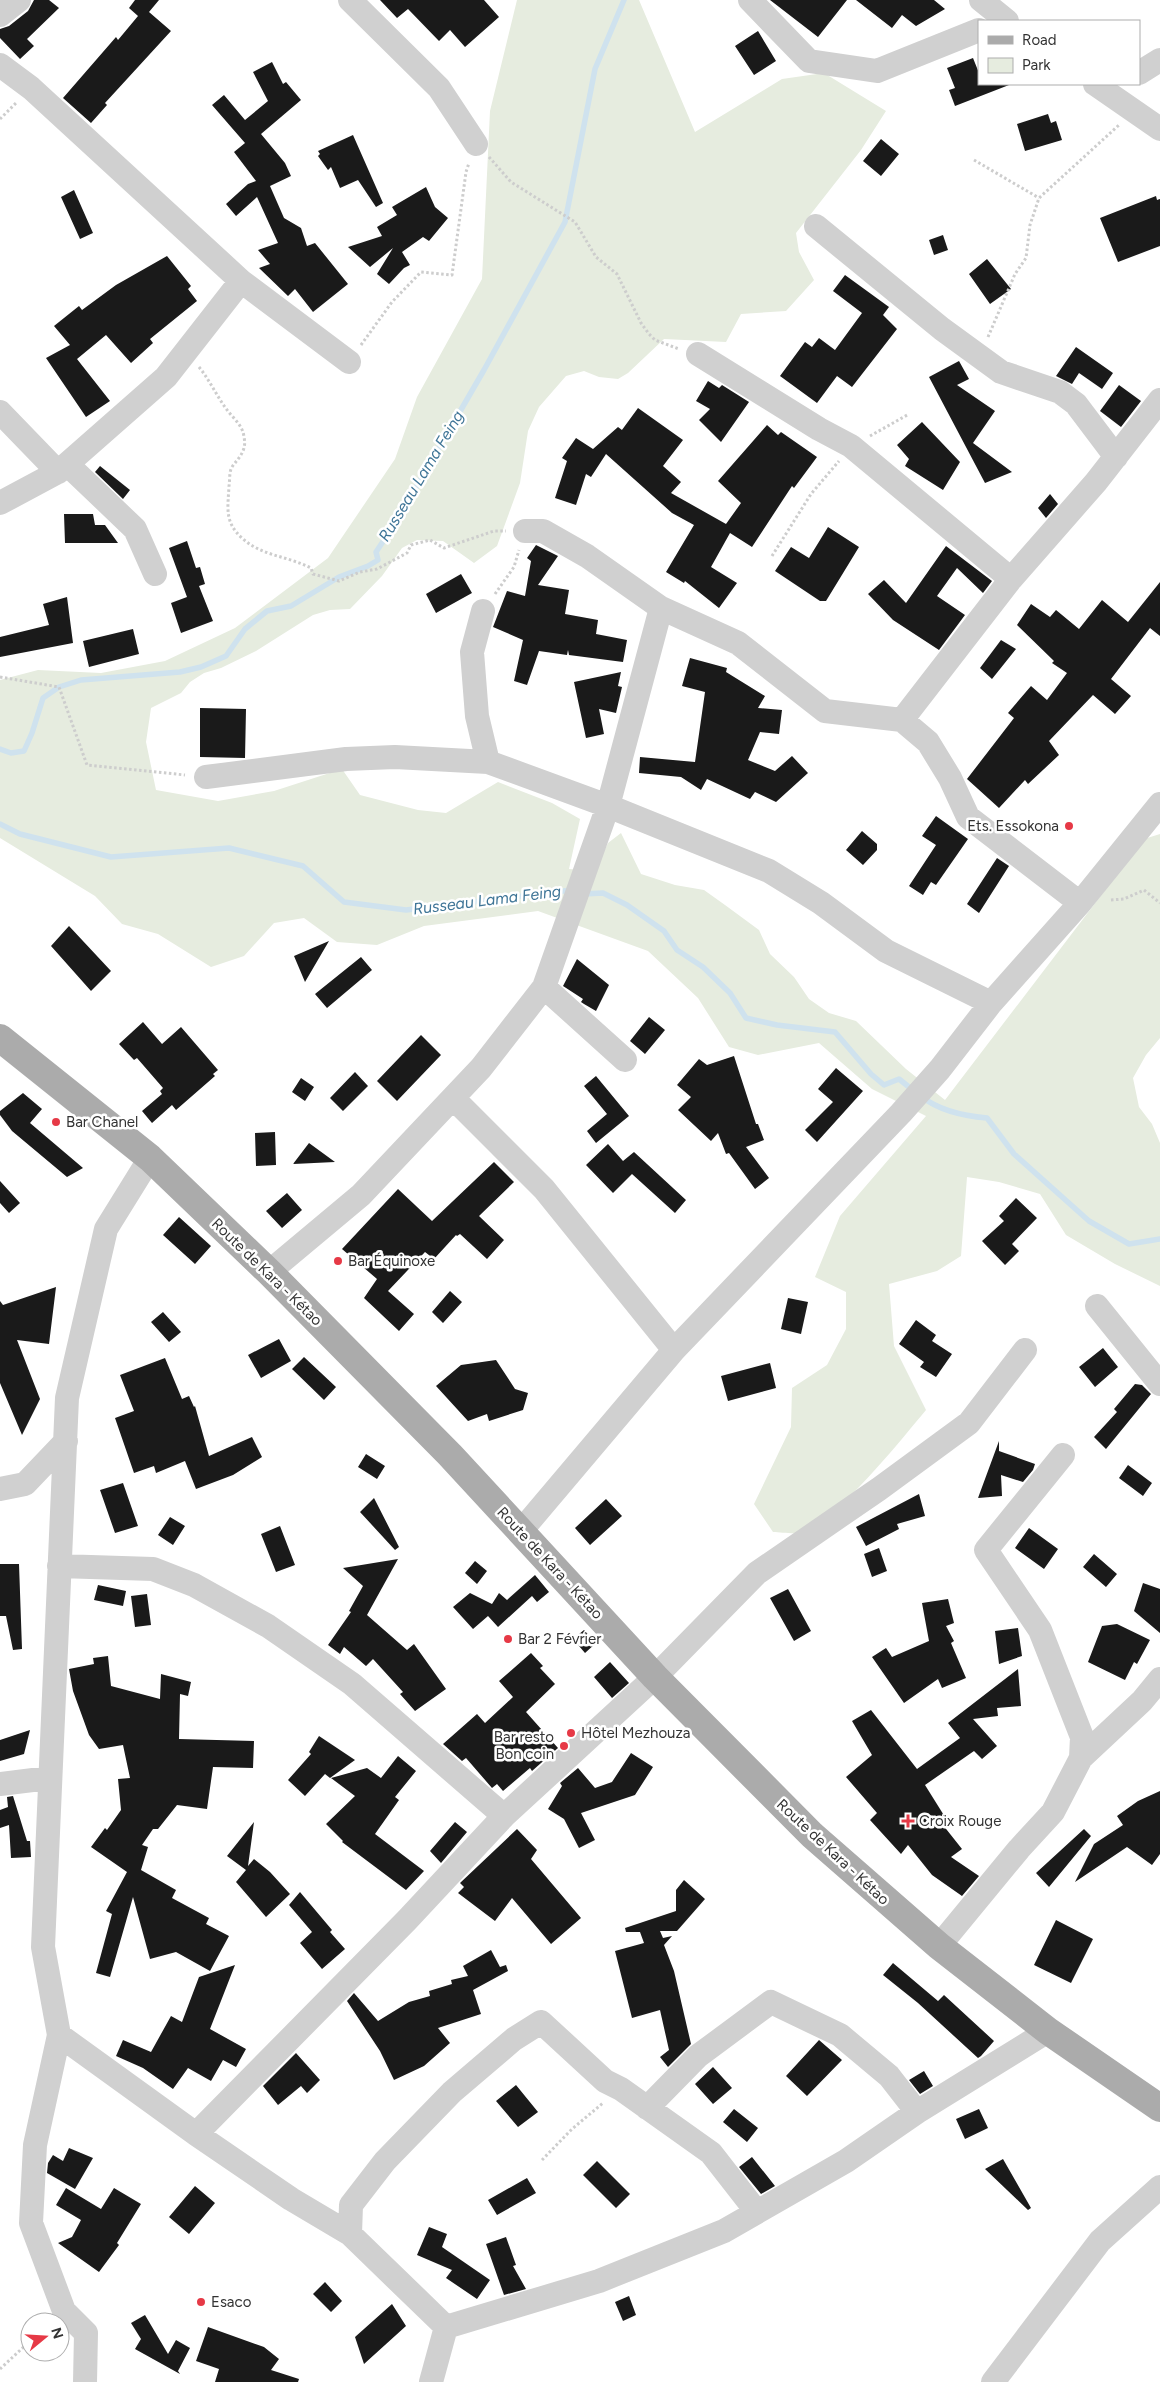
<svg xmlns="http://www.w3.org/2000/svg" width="1160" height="2382" font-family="Figtree,sans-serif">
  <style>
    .green { fill: #e6ecdf }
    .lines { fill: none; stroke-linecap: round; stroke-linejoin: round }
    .stream { stroke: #cfe2ee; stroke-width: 5.5 }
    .building { fill: #1a1a1a }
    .path { stroke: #cdcdcd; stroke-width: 3; stroke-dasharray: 2.5 2.5; stroke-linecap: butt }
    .minor { stroke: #d0d0d0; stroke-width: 24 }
    .major { stroke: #ababab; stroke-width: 28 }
    .poi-dot { fill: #e63946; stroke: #fff; stroke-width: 2 }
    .labels { text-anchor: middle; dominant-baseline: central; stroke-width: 5; stroke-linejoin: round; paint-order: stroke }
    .poi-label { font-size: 15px; fill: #333; stroke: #fff; text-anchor: start }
    .street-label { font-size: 15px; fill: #333; stroke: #fff }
    .water-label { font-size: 16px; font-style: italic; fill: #3f7597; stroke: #fff }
  </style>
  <rect width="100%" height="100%" fill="#fff"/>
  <path class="green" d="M517,0H639L695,132L782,79L824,73L886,111L861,150L796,233L799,252L814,280L786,311L741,314L726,342L664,339L628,373L618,379L599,377L584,371L566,376L539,407L528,431L520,483L497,546L474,563L443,541L417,540L402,548L382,576L350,609L330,610L313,615L256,651L221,668L204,673L190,682L181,693L151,708L146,742L156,790L218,801L274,791L342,769L360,795L418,810L446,813L498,782L552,803L580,819L569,869L594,871L608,843L621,833L641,874L675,885L704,890L725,905L759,930L770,954L794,977L809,999L829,1013L856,1021L906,1069L945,1100L1144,839L1160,834V1038L1146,1055L1133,1078L1139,1107L1152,1124L1160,1143V1286L1115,1264L1066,1235L1040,1194L999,1182L967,1177L961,1256L937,1271L889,1284L894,1346L926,1410C900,1441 839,1518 803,1532C796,1535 781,1532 773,1532L754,1504L791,1427L792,1388L827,1365L846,1329V1292L815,1277L840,1216L926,1116L872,1089L819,1043L758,1055L729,1047L698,998L648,951L538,911L424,926L377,945L337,942L304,918L274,923L244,956L211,967L158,934L122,924L95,896L0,838V680L38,670L101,673L165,661L235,628L328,558L395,459L417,397L482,279L490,111Z"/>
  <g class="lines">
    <path class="stream" d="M0,749L11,753L24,751L32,733L43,698L59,687L81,680L180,672L201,667L226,656L245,629L267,611L291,606L339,577L368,566L378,560L376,552L396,522L484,370L565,222L595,69L624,0
      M0,824L20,834L111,857L229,848L303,866L344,902L406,910L572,890
      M583,894L603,893L627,905L664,931L677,950L703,967L730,993L746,1018L777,1025L835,1032L871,1074L884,1085L899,1079L914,1091
      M922,1097C940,1111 964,1116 987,1118L1014,1154L1089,1221L1129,1244L1160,1239"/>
  </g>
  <path class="building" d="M34,0H49L59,8L27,39L34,46L20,59L0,38V29L9,26L28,11Z
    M135,0H159L149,12L171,31L105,103L107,105L91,123L63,98L116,37L118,40L138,16L129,8Z
    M380,0H484L499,17L465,47L450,30L439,41L408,9L397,18Z
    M770,0H847L818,37Z
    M856,0H934L945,9L916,26L902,15L892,28Z
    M758,31L776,61L754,75L735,46Z
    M973,58L979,73V84L1009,85L955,106L949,90L955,88L947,68Z
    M272,62L283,84L286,82L301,100L261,134L285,163L291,176L270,186L284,218L301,228L307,246L315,243L348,284L313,312L295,289L288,296L259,268L270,264L258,250L278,243L257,197L236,216L226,204L248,184L256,181L234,152L245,143L212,105L224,95L245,120L268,101L253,72Z
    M1048,114L1051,123L1056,121L1062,140L1025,151L1017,124Z
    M353,135L383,203L376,207L358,180L340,188L331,167L328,170L318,156L320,154L318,151Z
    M881,139L899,154L881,176L863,161Z
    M426,187L435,207L448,218L429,241L423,237L402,252L410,265L404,268L389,284L377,274L393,248L370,267L348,247L382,236L377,227L397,215L392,207Z
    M74,190L93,233L80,239L61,197Z
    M1156,196L1157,200L1160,199V246L1118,262L1100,218Z
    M943,235L948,250L934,255L929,240Z
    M167,256L191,286L188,289L197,301L150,339L153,343L131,363L106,335L77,359L110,401L86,417L46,358L70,345L54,326L79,306L82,310L116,285Z
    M987,259L1011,289L990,304L969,274Z
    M845,275L889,307L883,315L897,329L852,387L837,376L817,403L780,376L805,342L812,347L819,338L835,350L862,313L833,291Z
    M1076,347L1113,373L1102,389L1079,373L1072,384L1056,376Z
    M959,361L969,379L957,385L995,411L973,443L1012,472L985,483L929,377Z
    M708,381L719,388L722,385L749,402L721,442L699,420L710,409L696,401Z
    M1119,385L1141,401L1121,427L1100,411Z
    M638,408L683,440L663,466L681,482L671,493L726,524L741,503L718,481L767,425L778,435L781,432L817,457L794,488L792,486L752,547L730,533L711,567L737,583L719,608L685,581L684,583L666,572L694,525L672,513L606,454L591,477L586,474L576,505L555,498L567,461L562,458L576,438L593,449L618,427L622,430L619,434Z
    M922,422L960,462L943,490L905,466L909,459L897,445Z
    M100,466L130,490L123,499L95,472Z
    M1050,494L1058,504L1046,518L1038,508Z
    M64,514H93L95,525H105L118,543H65Z
    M828,527L859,547L826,601H820L775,571L791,547L809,558Z
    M187,541L196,568L200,567L205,584L199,586L213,621L181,633L171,603L187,597L169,548Z
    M536,545L558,556L538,585L569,590L565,614L598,620L596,634L627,640L623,662L569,655L568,650L567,655L539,651L527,685L514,681L523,640L493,627L507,591L525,596L531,561L527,558Z
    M946,546L992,581L983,593L957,568L937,596L965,615L939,650L893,620L868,594L884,580L906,603Z
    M461,574L472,593L436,613L426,594Z
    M1160,582V636L1150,628L1111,679L1131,696L1115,714L1093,695L1049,741L1059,755L1028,784L1025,780L999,808L967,779L1014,718L1008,713L1031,686L1047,700L1067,673L1052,663L1054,661L1017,625L1031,604L1050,617L1056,610L1079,629L1102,600L1128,622Z
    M67,597L73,643L0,657V637L49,625L43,604Z
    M133,629L139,654L89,667L83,641Z
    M1001,640L1016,649L992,679L980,668Z
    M690,658L727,668L726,672L765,696L758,708L782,710L779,734L760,732L748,760L775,771L792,756L808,773L776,802L755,792L750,799L707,779L701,790L681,777L639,773L640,757L695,762L705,692L682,686Z
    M621,672L618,686L622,687L616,713L599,709L604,734L586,738L574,682Z
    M200,708L246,709L245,758L200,757Z
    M936,816L968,839L936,885L931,882L923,895L909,886L936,845L922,836Z
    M862,831L877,844V850L863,865L846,850Z
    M997,858L1009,866L979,913L967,904Z
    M69,926L111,971L91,991L51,946Z
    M329,941L305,982L294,956Z
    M361,957L372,970L327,1008L315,994Z
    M577,959L609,985L596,1011L584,1004L581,1002L583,999L563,986Z
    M649,1017L665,1030L645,1054L630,1041Z
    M143,1022L162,1044L181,1027L218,1070L213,1074L215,1076L176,1110L172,1105L152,1123L142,1111L162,1094L160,1091L163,1088L137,1058L134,1060L119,1044Z
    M421,1035L441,1055L397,1101L377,1081Z
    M734,1056L756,1124H758L764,1140L746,1147L769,1178L755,1189L729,1153L726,1154L718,1133L711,1141L678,1110L691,1097L677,1085L699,1059L707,1065Z
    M836,1068L863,1091L817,1142L805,1130L833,1102L818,1089Z
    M355,1072L368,1086L343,1111L330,1098Z
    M596,1076L629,1116L596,1143L587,1131L607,1114L584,1086Z
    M301,1078L314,1087L305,1101L292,1092Z
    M23,1093L42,1109L30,1123L83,1168L67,1177L12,1131L0,1115V1111Z
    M275,1132L276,1165L256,1166L255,1133Z
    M309,1143L335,1162L293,1164Z
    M608,1144L623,1161L634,1152L686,1200L675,1213L632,1174L613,1193L586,1165Z
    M494,1162L514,1182L479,1216L504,1240L487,1259L460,1234L457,1236L456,1235L434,1259L425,1252L388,1291L414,1314L399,1331L364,1298L377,1279L342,1249L398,1189L432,1221Z
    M0,1181L20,1203L9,1213L0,1203Z
    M287,1193L302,1210L282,1228L266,1211Z
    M1016,1198L1037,1218L1012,1244L1019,1251L1005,1265L982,1241L1004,1221L999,1216Z
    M179,1217L211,1246L195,1264L163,1235Z
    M56,1287L49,1344L17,1340L40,1399L22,1435L0,1383V1301L3,1305Z
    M450,1291L462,1302L443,1323L432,1312Z
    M788,1298L808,1302L801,1334L781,1329Z
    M163,1312L181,1332L169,1342L151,1322Z
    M916,1320L936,1335L932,1341L952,1354L936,1377L920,1367L924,1362L899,1344Z
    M279,1339L291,1361L261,1378L248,1355Z
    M1103,1348L1118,1367L1095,1387L1079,1367Z
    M304,1357L336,1387L324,1400L292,1369Z
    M165,1358L182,1399L189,1396L194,1407L195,1406L209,1456L252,1437L262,1457L233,1475L196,1489L185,1461L156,1473L154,1466L134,1473L115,1418L134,1411L120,1375Z
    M496,1360L515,1389L528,1393L523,1410L489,1421L487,1414L468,1421L436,1386L461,1365Z
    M770,1363L776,1388L728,1401L721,1376Z
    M1135,1384L1142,1385L1151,1394L1106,1449L1094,1437L1117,1412L1114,1409Z
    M999,1441V1451L1035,1464L1033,1470L1023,1482L1001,1475L1002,1496L978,1498Z
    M366,1454L385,1466L377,1479L358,1467Z
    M1128,1465L1152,1483L1143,1496L1119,1478Z
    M123,1483L138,1526L115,1533L100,1490Z
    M919,1494L925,1516L897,1524L899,1529L866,1546L856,1527Z
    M374,1498L399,1547L395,1550L360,1512Z
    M606,1499L622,1516L590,1545L575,1528Z
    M170,1517L185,1526L173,1545L158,1535Z
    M280,1526L295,1565L276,1572L261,1534Z
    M1029,1528L1058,1549L1044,1569L1015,1548Z
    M879,1548L887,1571L872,1577L864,1554Z
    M1094,1554L1117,1574L1106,1587L1083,1567Z
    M398,1559L367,1615L407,1650L414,1644L446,1689L415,1711L400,1694L403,1692L373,1659L366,1666L344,1647L340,1654L328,1645L351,1612L349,1611L363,1586L343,1568Z
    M475,1561L487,1571L477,1584L465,1573Z
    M0,1564H19L22,1649L13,1650L6,1616H0Z
    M535,1575L549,1592L537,1602L532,1596L498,1627L488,1616L473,1629L453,1607L470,1593L492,1604L499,1593L507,1600Z
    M1143,1583L1160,1589V1633L1134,1611Z
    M98,1585L126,1591L123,1606L94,1600Z
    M788,1589L811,1631L794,1641L770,1598Z
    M147,1594L151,1625L135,1627L131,1596Z
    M948,1599L954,1623L946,1626L954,1641L951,1643L966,1678L942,1688L938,1679L904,1703L872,1657L886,1648L892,1657L929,1641L922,1603Z
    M1117,1624L1150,1640L1137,1664L1134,1662L1125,1680L1088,1662L1102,1626Z
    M1018,1628L1022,1656L999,1664L995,1631Z
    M584,1630L596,1643L585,1653L573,1639Z
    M531,1653L543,1666L540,1668L555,1684L526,1712L558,1748L532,1771L530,1768L503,1791L497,1784L492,1788L466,1758L462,1761L443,1744L477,1714L485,1723L513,1697L499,1681Z
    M108,1656L111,1686L160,1699L161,1674L191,1682L188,1696L180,1694L179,1739L254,1741L253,1768L213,1767L207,1809L177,1805L158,1829H153L142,1845L148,1847L141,1870L176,1890L172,1898L209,1918L206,1924L229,1936L210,1971L176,1952L150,1959L133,1897L110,1977L96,1973L112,1914L106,1911L127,1872L91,1847L105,1828L107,1830L121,1810L118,1779L130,1778L123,1745L99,1749L89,1735L73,1691L69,1669L94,1664L93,1658Z
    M610,1662L629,1683L612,1698L594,1677Z
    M1018,1669L1021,1706L997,1708L998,1716L973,1719L997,1746L982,1759L974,1751L925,1785L945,1817L939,1820L962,1849L951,1857L979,1876L962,1896L932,1875L908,1845L901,1854L870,1820L877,1813L846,1777L872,1755L852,1721L871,1710L917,1769L960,1738L948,1723Z
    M30,1730L24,1754L0,1761V1740Z
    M319,1736L355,1760L330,1778L325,1774L305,1796L288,1780L311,1754L309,1752Z
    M631,1753L653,1767L635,1795L581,1813L595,1840L579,1848L564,1819L548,1809L562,1786L560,1783L578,1768L595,1788L612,1782Z
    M398,1756L416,1771L395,1797L399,1800L375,1834L424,1871L406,1890L342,1842L343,1841L326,1824L355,1796L331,1778L367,1768L381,1778Z
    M1160,1791V1854L1152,1865L1127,1847L1075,1882L1094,1844L1123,1825L1117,1816L1138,1801Z
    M13,1796L27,1841H30L31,1857L11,1858L9,1825L0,1828V1810L8,1807L7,1797Z
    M254,1822L248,1866L254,1859L270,1872L290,1894L266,1917L236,1882L246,1870L227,1856Z
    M455,1822L467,1832L441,1863L430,1851Z
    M517,1829L537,1850L531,1859L581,1918L551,1944L512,1898L495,1921L458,1893L464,1887L460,1883Z
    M1084,1829L1091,1836L1049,1887L1036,1873Z
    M684,1880L705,1899L677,1931H660L663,1938L672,1936L664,1945L674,1971L691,2044L668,2067L660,2057L669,2050L660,2010L632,2018L615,1951L644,1943L640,1932H626L625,1928L676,1911V1890Z
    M300,1892L332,1930L330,1932L345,1949L322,1969L300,1943L312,1932L289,1905Z
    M1056,1920L1093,1939L1071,1983L1034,1965Z
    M491,1950L500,1967L506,1965L508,1971L473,1990L481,2014L438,2028L450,2043L424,2066L394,2080L380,2051L347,2001L354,1993L378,2021L409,2002L430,1996L429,1991L452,1984L451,1980L468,1976L463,1966Z
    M893,1963L938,2001L944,1995L994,2041L981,2056L978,2058L918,2003L883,1975Z
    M235,1965L210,2029L246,2049L236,2067L223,2060L211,2081L188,2068L173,2089L143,2068L116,2056L123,2040L151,2052L171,2016L182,2022L199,1977Z
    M819,2040L842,2060L807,2096L786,2076Z
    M296,2053L320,2080L307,2093L301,2086L278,2105L263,2086Z
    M713,2067L732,2088L713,2104L695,2084Z
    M924,2071L933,2086L920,2094L909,2080Z
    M516,2085L538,2112L518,2127L496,2101Z
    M734,2109L758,2128L747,2142L723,2122Z
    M979,2109L988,2128L965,2139L956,2119Z
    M69,2148L93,2158L75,2189L47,2173L48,2163L53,2155L63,2161Z
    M752,2157L775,2186L761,2194L739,2167Z
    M1003,2159L1031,2208L1028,2210L985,2169Z
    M597,2161L630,2194L616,2208L583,2175Z
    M527,2178L536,2193L497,2215L488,2200Z
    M195,2186L215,2203L189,2234L169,2217Z
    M66,2188L101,2209L114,2188L141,2204L117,2243L119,2245L99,2272L58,2243L72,2237L81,2220L56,2205Z
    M429,2227L447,2234L442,2247L490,2280L477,2299L446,2278L452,2270L417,2255Z
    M506,2237L516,2265L513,2266L526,2289L504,2295L486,2244Z
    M325,2282L342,2301L331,2312L313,2294Z
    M629,2296L636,2315L623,2321L615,2302Z
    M392,2304L406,2326L364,2364L355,2337Z
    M145,2315L168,2354L176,2340L190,2348L178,2371L180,2374L135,2349L141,2339L131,2323Z
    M208,2327L264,2347L279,2359L271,2370L299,2379L298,2382H215L219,2369L196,2361Z"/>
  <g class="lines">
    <path class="path" d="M0,119L17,102
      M489,157L511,182L575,222L596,257L617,274L641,323L649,334L655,340L679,349
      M974,160L1039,198
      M988,337L1015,274L1026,258L1030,225L1039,198L1119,125
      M361,345L392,302L421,272L452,275L466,172L469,163
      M199,367C212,383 219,402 233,417C238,423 243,428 244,437C247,451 239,457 232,467C229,472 230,480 229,486C228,507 224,522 242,538C261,556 288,556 311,568L313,574L339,581L360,572L377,569L407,553L411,545L430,540L444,548L494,531H506
      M870,436L909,414
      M772,556L811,494L839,461
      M495,594L514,567L519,550
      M0,677L59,687L87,765L185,775
      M1111,900L1124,899L1144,890L1160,903
      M542,2160L572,2129L603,2103
      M0,2369L30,2341"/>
    <path class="minor" d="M350,0L439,88L476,144
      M750,0L809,61L877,71L979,30
      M981,0L1007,21
      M0,15L19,0
      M0,65L31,88L241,281L349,362
      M1139,73L1160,60
      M1095,84L1160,129
      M816,226L942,329L1001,372L1060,392L1076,404L1116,457
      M698,354L819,429L851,446L1011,579
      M0,412L58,472
      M67,464L135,529L155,574
      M0,503L58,472L166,377L241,281
      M525,531H543L587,556L661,608
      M483,611L472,652L477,716L488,762L608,806L769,871L821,903L886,951L991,1003
      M902,720L928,742L950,778L968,817L1080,903
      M206,777L346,759L395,757L488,762
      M544,987L625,1060
      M453,1098L544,1189L674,1350
      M269,1272L361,1195L481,1068L544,987L608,806L661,608L738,643L825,711L902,720L1011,579L1096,482L1160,400
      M1097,1306L1160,1384
      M1063,1455L986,1550L1040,1630L1082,1737L1081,1758
      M0,1489L25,1484L66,1441
      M521,1531L674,1350L901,1113L940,1069L991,1003L1080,903L1160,804
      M59,1566L153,1569L194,1585L268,1626L352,1684L504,1816
      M0,1784L49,1778
      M939,1946L1019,1849L1053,1812L1081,1758L1142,1701L1160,1679
      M59,2035L196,2134L291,2199L350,2234L446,2327
      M647,2108L698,2056L771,2002L840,2035L889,2076L917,2112
      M196,2134L407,1920L504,1816L655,1677L757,1573L879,1489L969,1423L1025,1350
      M350,2234L351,2205L385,2161L452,2092L514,2039L541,2022L605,2081L621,2089L711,2153L757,2212
      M446,2327L599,2281L724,2231L846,2161L917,2112L1048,2031
      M85,2382L86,2333L64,2311L31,2223L35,2145L59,2035L43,1947L67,1398L106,1229L150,1158
      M431,2382L446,2327
      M993,2382L1100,2241L1160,2187"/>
    <path class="major" d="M0,1038L150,1158L269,1272L450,1455L655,1677L812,1835L939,1946L1048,2031L1160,2108"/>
  </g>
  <g class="poi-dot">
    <circle cx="1069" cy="826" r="5"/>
    <circle cx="56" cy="1122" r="5"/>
    <circle cx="338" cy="1261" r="5"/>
    <circle cx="508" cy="1639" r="5"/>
    <circle cx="571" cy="1733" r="5"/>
    <circle cx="564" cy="1746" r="5"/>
    <path d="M905.5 1813.5h5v5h5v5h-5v5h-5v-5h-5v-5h5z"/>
    <circle cx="201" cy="2302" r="5"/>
  </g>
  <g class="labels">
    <g class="poi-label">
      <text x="1059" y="826" text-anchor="end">Ets. Essokona</text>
      <text x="66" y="1122">Bar Chanel</text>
      <text x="348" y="1261">Bar Équinoxe</text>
      <text x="518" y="1639">Bar 2 Février</text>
      <text x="581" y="1733">Hôtel Mezhouza</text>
      <text x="554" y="1737" text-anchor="end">Bar resto<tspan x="554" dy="17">Bon coin</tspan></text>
      <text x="919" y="1821">Croix Rouge</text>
      <text x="211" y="2302">Esaco</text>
    </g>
    <g class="street-label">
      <text transform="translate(267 1272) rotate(44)">Route de Kara - Kétao</text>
      <text transform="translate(550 1563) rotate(47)">Route de Kara - Kétao</text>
      <text transform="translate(833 1852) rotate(43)">Route de Kara - Kétao</text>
    </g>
    <g class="water-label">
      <text transform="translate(421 476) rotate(-59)">Russeau Lama Feing</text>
      <text transform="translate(487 900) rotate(-7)">Russeau Lama Feing</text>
    </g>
  </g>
  <rect x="978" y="20" width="162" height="65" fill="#ffffff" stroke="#adadad"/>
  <rect x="988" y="36" width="25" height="8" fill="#ababab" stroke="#adadad"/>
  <text x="1022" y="45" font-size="15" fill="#333333">Road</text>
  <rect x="988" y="58" width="25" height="15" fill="#e6ecdf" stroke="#adadad"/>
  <text x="1022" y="70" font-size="15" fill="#333333">Park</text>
  <g transform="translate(45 2337) rotate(72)"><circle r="24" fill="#ffffff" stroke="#adadad"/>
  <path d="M0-4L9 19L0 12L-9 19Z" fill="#e63946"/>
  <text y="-8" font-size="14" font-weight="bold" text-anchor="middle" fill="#333333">N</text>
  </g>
</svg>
